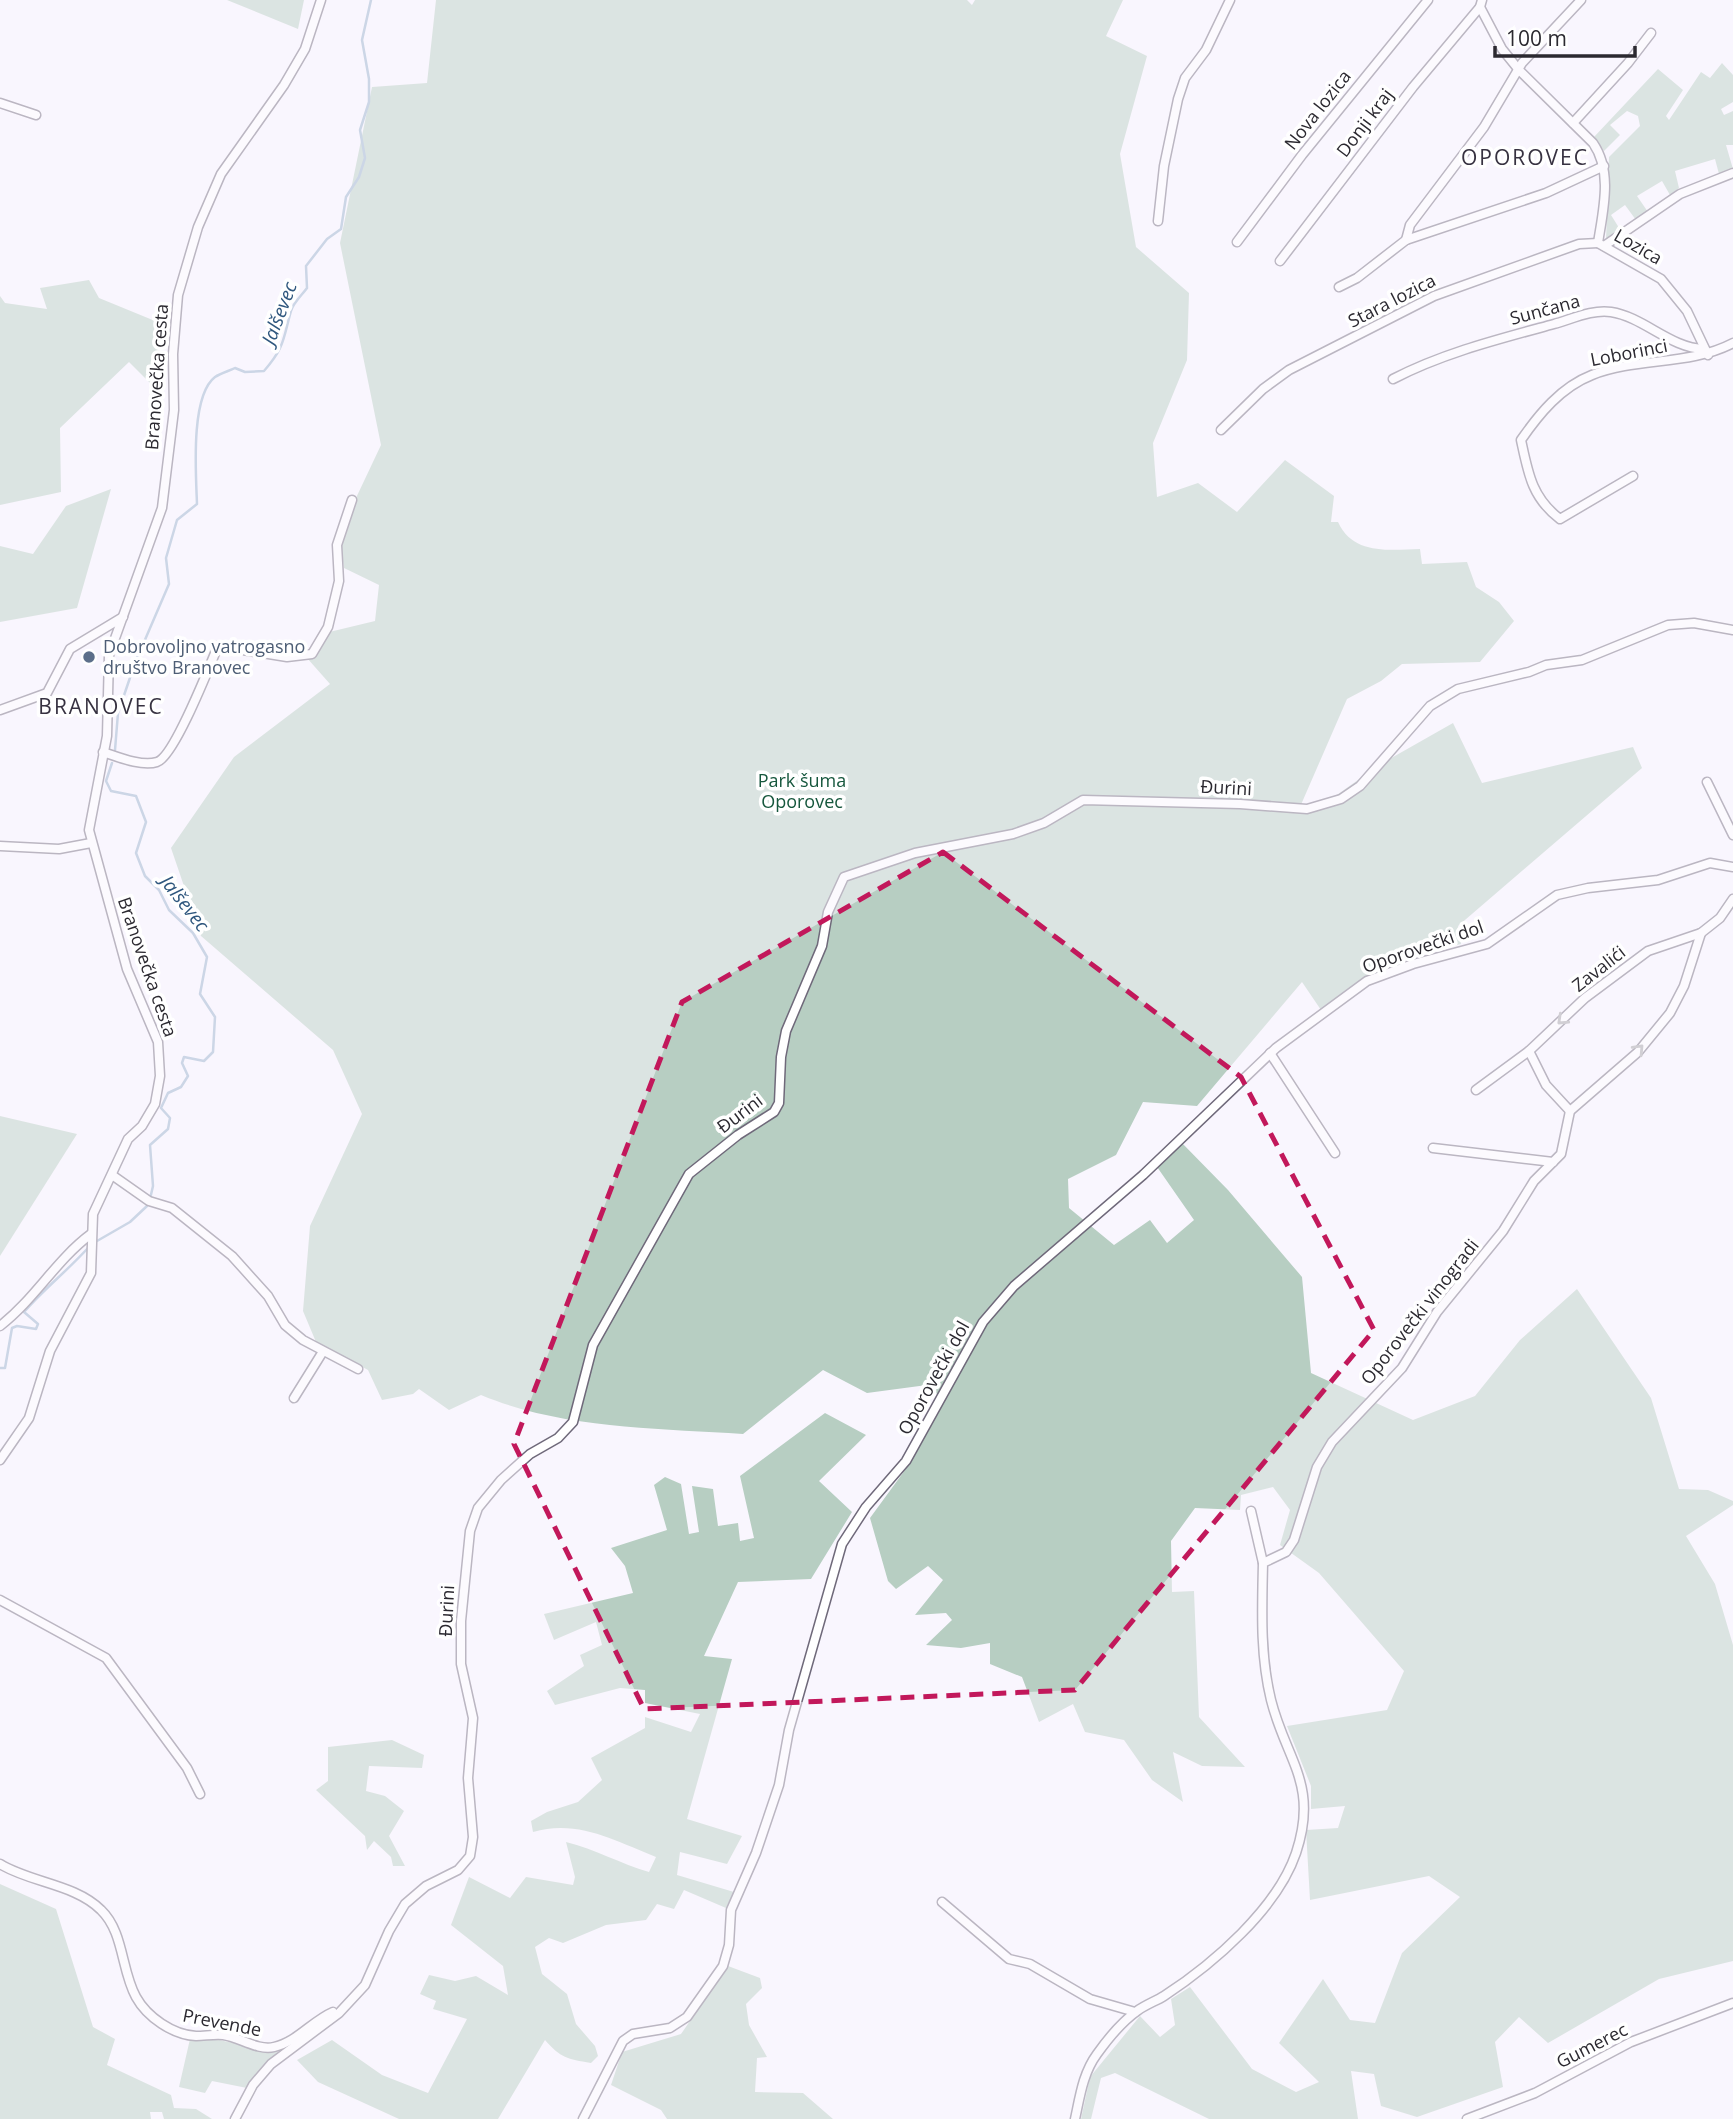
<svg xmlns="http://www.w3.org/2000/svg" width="1733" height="2119" viewBox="0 0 1733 2119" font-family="'Open Sans',sans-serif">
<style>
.green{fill:#b7cec2}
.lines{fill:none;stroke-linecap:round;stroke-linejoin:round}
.stream{stroke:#94afca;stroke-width:2.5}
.minor-casing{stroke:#6f697a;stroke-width:11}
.minor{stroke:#fff;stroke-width:8}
.oneway{stroke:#a09fa2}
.marked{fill:none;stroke:#c2185b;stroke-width:5;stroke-dasharray:14 9;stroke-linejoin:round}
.service-dot{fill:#5c6f8a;stroke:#fff;stroke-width:2.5}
.labels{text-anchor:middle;stroke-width:7;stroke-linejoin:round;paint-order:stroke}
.street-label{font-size:18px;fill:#2b2930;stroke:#fff}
.service-label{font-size:18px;fill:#4e5e75;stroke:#fff;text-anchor:start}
.park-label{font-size:18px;fill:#16573d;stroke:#fff}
.water-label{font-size:19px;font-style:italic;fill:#2f577e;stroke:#fff}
.quarter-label{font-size:21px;letter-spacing:2px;fill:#373241;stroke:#fff}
</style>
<rect width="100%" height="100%" fill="#f9f6fe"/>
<g class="green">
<polygon points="227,0 304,0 298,29"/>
<path d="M 436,0 L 967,0 L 972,5 L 975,0 L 1123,0 L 1106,36 L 1147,56 L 1120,154 L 1136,247 L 1189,293 L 1187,360 L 1153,443 L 1157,497 L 1198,483 L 1237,512 L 1285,460 L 1334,496 L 1331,522 L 1338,522 C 1353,555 1389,550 1420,549 L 1422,564 L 1467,562 L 1476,587 L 1499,602 L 1514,621 L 1480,662 L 1402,664 L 1381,681 L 1347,699 L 1300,807 L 1334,797 L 1379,765 L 1453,723 L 1482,783 L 1633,747 L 1642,768 L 1458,926 L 1461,944 L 1385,963 L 1321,1010 L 1302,982 L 1197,1106 L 1143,1102 L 1116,1155 L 1068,1179 L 1069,1208 L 1114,1245 L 1150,1220 L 1167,1243 L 1194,1220 L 1155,1164 L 1180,1141 L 1228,1190 L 1302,1277 L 1311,1373 L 1413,1420 L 1475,1396 L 1520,1340 L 1577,1289 L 1651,1398 L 1679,1489 L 1708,1490 L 1733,1501 L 1733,1505 L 1686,1536 L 1715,1584 L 1733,1645 L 1733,1961 L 1659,1979 L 1548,2043 L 1519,2017 L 1495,2042 L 1503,2087 L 1417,2117 L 1381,2106 L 1374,2074 L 1351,2071 L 1358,2119 L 1209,2119 L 1115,2073 L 1101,2078 L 1091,2119 L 1081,2119 L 1090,2077 L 1140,2016 L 1160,2037 L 1175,2025 L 1171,1999 L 1190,1987 L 1252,2069 L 1296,2092 L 1319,2082 L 1279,2043 L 1323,1979 L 1350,2020 L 1375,2023 L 1402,1953 L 1460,1897 L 1429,1876 L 1310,1900 L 1306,1830 L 1338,1828 L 1345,1806 L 1311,1809 L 1311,1786 L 1287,1726 L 1387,1710 L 1404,1671 L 1319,1573 L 1280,1545 L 1290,1510 L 1273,1487 L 1241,1495 L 1240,1510 L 1195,1508 L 1171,1541 L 1172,1592 L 1194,1591 L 1199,1717 L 1245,1767 L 1202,1766 L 1173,1752 L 1183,1802 L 1152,1780 L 1124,1740 L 1085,1732 L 1073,1704 L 1039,1722 L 1022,1677 L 990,1664 L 990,1643 L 961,1648 L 926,1645 L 952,1620 L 946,1613 L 915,1615 L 943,1580 L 928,1566 L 896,1589 L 888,1581 L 870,1518 L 908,1466 L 944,1400 L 927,1385 L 867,1393 L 823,1370 L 743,1434 C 657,1428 562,1429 481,1395 L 449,1410 L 419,1389 L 413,1394 L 382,1400 L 368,1370 L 316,1342 L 303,1311 L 310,1226 L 362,1114 L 333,1050 L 201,936 L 171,848 L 234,757 L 330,684 L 307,658 L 321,634 L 375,621 L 379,585 L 344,568 L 339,534 L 381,445 L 340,243 L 372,87 L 427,83 Z"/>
<polygon points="1722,63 1733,75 1733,102 1721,109 1724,115 1733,111 1733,145 1726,145 1733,169 1719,174 1715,159 1675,171 1679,188 1670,195 1662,181 1637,196 1648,212 1636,220 1625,205 1611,215 1621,231 1606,240 1609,157 1640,126 1638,116 1627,111 1610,125 1620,135 1604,151 1594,137 1658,69 1683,90 1666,116 1669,120 1701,72 1710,78"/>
<polygon points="89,280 99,298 160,323 159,368 153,386 129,362 60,428 61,492 0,505 0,296 5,303 47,309 40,288"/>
<polygon points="111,489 77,608 0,622 0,546 33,554 66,506"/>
<polygon points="0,1116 77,1134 0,1256"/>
<path d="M 825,1413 L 866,1435 L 819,1481 L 852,1512 L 811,1579 L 738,1582 L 704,1656 L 732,1659 L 687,1819 L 742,1836 L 727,1864 L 680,1852 L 677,1875 L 734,1892 L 726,1908 L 684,1890 L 674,1909 L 657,1904 L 646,1920 L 606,1925 L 563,1943 L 549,1938 L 535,1947 L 542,1974 L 567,1994 L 576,2024 L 595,2046 L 598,2056 L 591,2063 C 567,2059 561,2058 545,2040 L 498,2119 L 399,2119 L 318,2082 L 297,2060 L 332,2040 L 382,2075 L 428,2093 L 467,2019 L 433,2009 L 436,2001 L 420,1994 L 429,1975 L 455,1981 L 476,1976 L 508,1995 L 503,1966 L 451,1925 L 469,1877 L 510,1898 L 526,1877 L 573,1885 L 575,1877 L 566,1842 C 595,1849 621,1864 649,1872 L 656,1857 C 615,1841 578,1819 533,1832 L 531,1821 L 547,1812 L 578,1802 L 602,1780 L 591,1758 L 645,1728 L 645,1717 L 691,1732 L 700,1714 L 645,1703 L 645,1690 L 620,1688 L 555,1705 L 547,1691 L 584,1666 L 580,1655 L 602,1645 L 596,1622 L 554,1640 L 544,1614 L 633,1593 L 625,1566 L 611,1548 L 667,1530 L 654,1485 L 665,1477 L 681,1484 L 689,1534 L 699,1532 L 692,1486 L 713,1489 L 718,1526 L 738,1523 L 740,1541 L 754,1538 L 740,1476 Z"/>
<polygon points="392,1740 424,1755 422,1768 369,1766 366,1791 385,1796 404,1811 389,1836 405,1866 393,1866 391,1857 374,1841 367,1850 365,1836 316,1790 328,1781 328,1747"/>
<polygon points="0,1884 56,1909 93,2027 115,2039 107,2065 171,2095 174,2108 196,2109 212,2119 164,2119 162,2112 150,2112 151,2119 0,2119"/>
<polygon points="728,1966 760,1978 762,1988 746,2004 749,2025 767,2057 757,2058 755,2092 803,2093 833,2119 667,2119 661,2110 611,2085 622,2052 681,2034"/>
<polygon points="190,2039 214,2039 278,2052 247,2088 212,2081 205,2093 179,2087"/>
</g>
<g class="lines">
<g class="stream">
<path d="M 115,750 L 118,713 L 135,663 L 169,584 L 166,558 L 177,520 L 197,504 C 196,475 190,396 215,377 C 221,373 229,371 235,368 L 245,372 L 264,371 C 285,347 283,339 291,311 C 293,303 302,295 307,288 L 306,266 L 327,239 L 341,229 L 346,197 L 359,177 L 365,158 L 360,130 L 369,102 L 369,79 L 362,40 L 371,0"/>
<polyline points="112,763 106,781 111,791 136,796 146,822 136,853 145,876 159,890 169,910 193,933 207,957 200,994 215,1017 213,1052 204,1061 184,1057 182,1063 188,1076 181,1087 168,1093 161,1108 170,1118 168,1129 150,1145 153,1186 150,1199"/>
<polyline points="97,1241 130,1222 147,1206"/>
<path d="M 0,1368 L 5,1368 L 12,1328 L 17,1326 L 36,1329 L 38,1324 L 24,1312 C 44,1289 67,1271 88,1248"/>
</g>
<g class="minor-casing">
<g id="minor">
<path d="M 1482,0 L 1480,7 L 1502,49 L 1519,70 L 1593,143 C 1613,172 1603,210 1598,243 L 1661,279 L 1687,311 L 1708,355"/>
<polyline points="0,103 36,115"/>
<polyline points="1573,123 1628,63 1651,33"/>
<polyline points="1158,221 1164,166 1178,99 1185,78 1206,50 1230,0"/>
<polyline points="1406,240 1410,225 1484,127 1522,63 1581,0"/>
<polyline points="1237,242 1302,155 1428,0"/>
<polyline points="1604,246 1680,194 1733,173"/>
<polyline points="1280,261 1413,87 1480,7"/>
<polyline points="1339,287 1357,278 1406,240 1546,193 1604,166"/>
<path d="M 1393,379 C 1443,353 1499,339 1554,324 C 1572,319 1593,309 1611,312 C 1644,317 1670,348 1704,349"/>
<polyline points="1221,430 1263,389 1289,370 1434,296 1579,244 1598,243"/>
<path d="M 1633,476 L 1560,519 C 1532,498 1528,473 1521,440 C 1539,414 1561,387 1592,375 C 1638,357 1689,366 1733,343"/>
<polyline points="0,710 47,693 70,649 123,617"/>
<path d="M 103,752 C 118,757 142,767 157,762 C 174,757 210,665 218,646 L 287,657 L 312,654 L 328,627 L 339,581 L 337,545 L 352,500"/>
<polyline points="1707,782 1733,835"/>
<polyline points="0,846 59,849 91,843"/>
<polyline points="1270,1053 1335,1153"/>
<polyline points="1476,1090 1529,1051"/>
<polyline points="1570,1111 1546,1085 1529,1051 1585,998 1648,951 1701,933 1720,918 1733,899"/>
<polyline points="1433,1148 1553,1162"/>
<polyline points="112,1175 149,1201 172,1208 232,1256 268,1296 285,1325 303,1340 358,1369"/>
<path d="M 0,1326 C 35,1299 56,1260 91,1234"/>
<polyline points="294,1398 322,1353"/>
<polyline points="0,1460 29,1418 50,1351 91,1273 93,1214 128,1139 142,1126 155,1104 160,1076 158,1042 127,969 89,830 107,736 109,655 162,508 174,410 173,354 178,295 198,227 221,174 284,85 305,49 321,0"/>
<polyline points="1251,1511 1263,1563"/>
<polyline points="0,1600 106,1658 187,1768 200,1794"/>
<path d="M 0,1864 C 31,1883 75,1884 101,1910 C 124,1932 121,1970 136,1997 C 147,2017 173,2035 196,2036 C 205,2036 214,2034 223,2035 C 239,2037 258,2051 274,2047 C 297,2042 312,2021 333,2012"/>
<polyline points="942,1902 1009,1959 1030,1964 1090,1999 1135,2012"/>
<polyline points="235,2119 253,2085 271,2064 339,2013 365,1985 389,1931 405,1904 426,1886 458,1870 470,1856 473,1837 468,1778 473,1718 461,1664 461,1621 470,1531 478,1508 501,1480 530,1454 558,1438 573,1422 593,1345 689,1174 738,1135 774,1112 779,1103 781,1057 786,1031 822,946 828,912 844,877 915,853 1013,834 1044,823 1083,800 1240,804 1307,809 1341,799 1360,786 1430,706 1458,689 1529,672 1546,665 1582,660 1668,625 1694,623 1733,630"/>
<polyline points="583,2119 623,2041 633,2034 670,2028 687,2017 723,1966 729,1945 731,1910 756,1853 779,1785 789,1730 842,1544 866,1507 906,1461 983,1322 1014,1286 1143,1175 1276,1048 1367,981 1413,964 1487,944 1557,895 1588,888 1658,880 1710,863 1733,867"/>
<path d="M 1075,2119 C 1080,2096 1083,2073 1097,2054 C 1107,2040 1123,2021 1137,2011 C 1145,2005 1156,2001 1164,1996 C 1213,1964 1277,1909 1296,1853 C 1319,1784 1286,1760 1271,1700 C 1260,1655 1262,1610 1263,1563 L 1286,1552 L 1294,1540 L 1317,1467 L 1332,1442 L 1402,1368 L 1437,1312 L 1503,1231 L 1534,1181 L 1561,1154 L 1570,1111 L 1638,1052 L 1670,1013 L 1684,986 L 1701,933"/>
<polyline points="1467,2119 1535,2093 1631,2042 1733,2003"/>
</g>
</g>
<use href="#minor" class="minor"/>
</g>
<defs><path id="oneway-chevron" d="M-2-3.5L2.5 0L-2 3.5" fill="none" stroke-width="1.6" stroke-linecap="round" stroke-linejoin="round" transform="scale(1.75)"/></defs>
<g class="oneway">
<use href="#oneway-chevron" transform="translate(1562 1020) rotate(137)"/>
<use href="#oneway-chevron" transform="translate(1639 1049) rotate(-47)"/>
</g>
<path d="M0 0H1733V2119H0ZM 943,852 L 1241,1077 L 1374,1330 L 1075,1690 L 644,1709 L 514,1444 L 682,1002 Z" fill="#f9f6fe" fill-opacity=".55" fill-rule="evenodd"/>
<path class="marked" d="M 943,852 L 1241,1077 L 1374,1330 L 1075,1690 L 644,1709 L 514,1444 L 682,1002 Z"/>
<circle class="service-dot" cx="89" cy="657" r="7"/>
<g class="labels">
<g class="street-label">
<text transform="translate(1318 110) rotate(-52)" y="6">Nova lozica</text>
<text transform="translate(1365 123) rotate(-53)" y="6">Donji kraj</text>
<text transform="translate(1638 247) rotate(30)" y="6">Lozica</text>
<text transform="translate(1392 301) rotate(-27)" y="6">Stara lozica</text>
<text transform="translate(1545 310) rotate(-15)" y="6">Sunčana</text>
<text transform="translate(1629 353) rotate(-11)" y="6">Loborinci</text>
<text transform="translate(157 377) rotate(-86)" y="6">Branovečka cesta</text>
<text transform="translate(1226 788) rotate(3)" y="6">Đurini</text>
<text transform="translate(1423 947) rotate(-19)" y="6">Oporovečki dol</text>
<text transform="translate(147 967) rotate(71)" y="6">Branovečka cesta</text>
<text transform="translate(1599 969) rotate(-38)" y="6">Zavalići</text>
<text transform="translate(740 1114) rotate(-37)" y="6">Đurini</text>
<text transform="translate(1420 1312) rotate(-52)" y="6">Oporovečki vinogradi</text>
<text transform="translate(934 1378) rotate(-61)" y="6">Oporovečki dol</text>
<text transform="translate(447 1611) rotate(-87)" y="6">Đurini</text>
<text transform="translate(222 2023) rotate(11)" y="6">Prevende</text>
<text transform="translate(1592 2046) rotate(-27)" y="6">Gumerec</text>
</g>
<g class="service-label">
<text x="103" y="653">Dobrovoljno vatrogasno<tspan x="103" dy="21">društvo Branovec</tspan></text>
</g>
<g class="park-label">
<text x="802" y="787">Park šuma<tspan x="802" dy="21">Oporovec</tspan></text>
</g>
<g class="water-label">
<text transform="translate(279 313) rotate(-69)" y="7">Jalševec</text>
<text transform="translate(185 903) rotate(52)" y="7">Jalševec</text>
</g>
<g class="quarter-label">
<text x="1525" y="165">OPOROVEC</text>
<text x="101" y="714">BRANOVEC</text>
</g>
</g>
<path d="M1495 46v10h140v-10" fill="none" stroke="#2b2930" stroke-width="3.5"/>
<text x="1506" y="46" font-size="21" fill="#2b2930" stroke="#ffffff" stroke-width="5" paint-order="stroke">100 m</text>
</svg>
